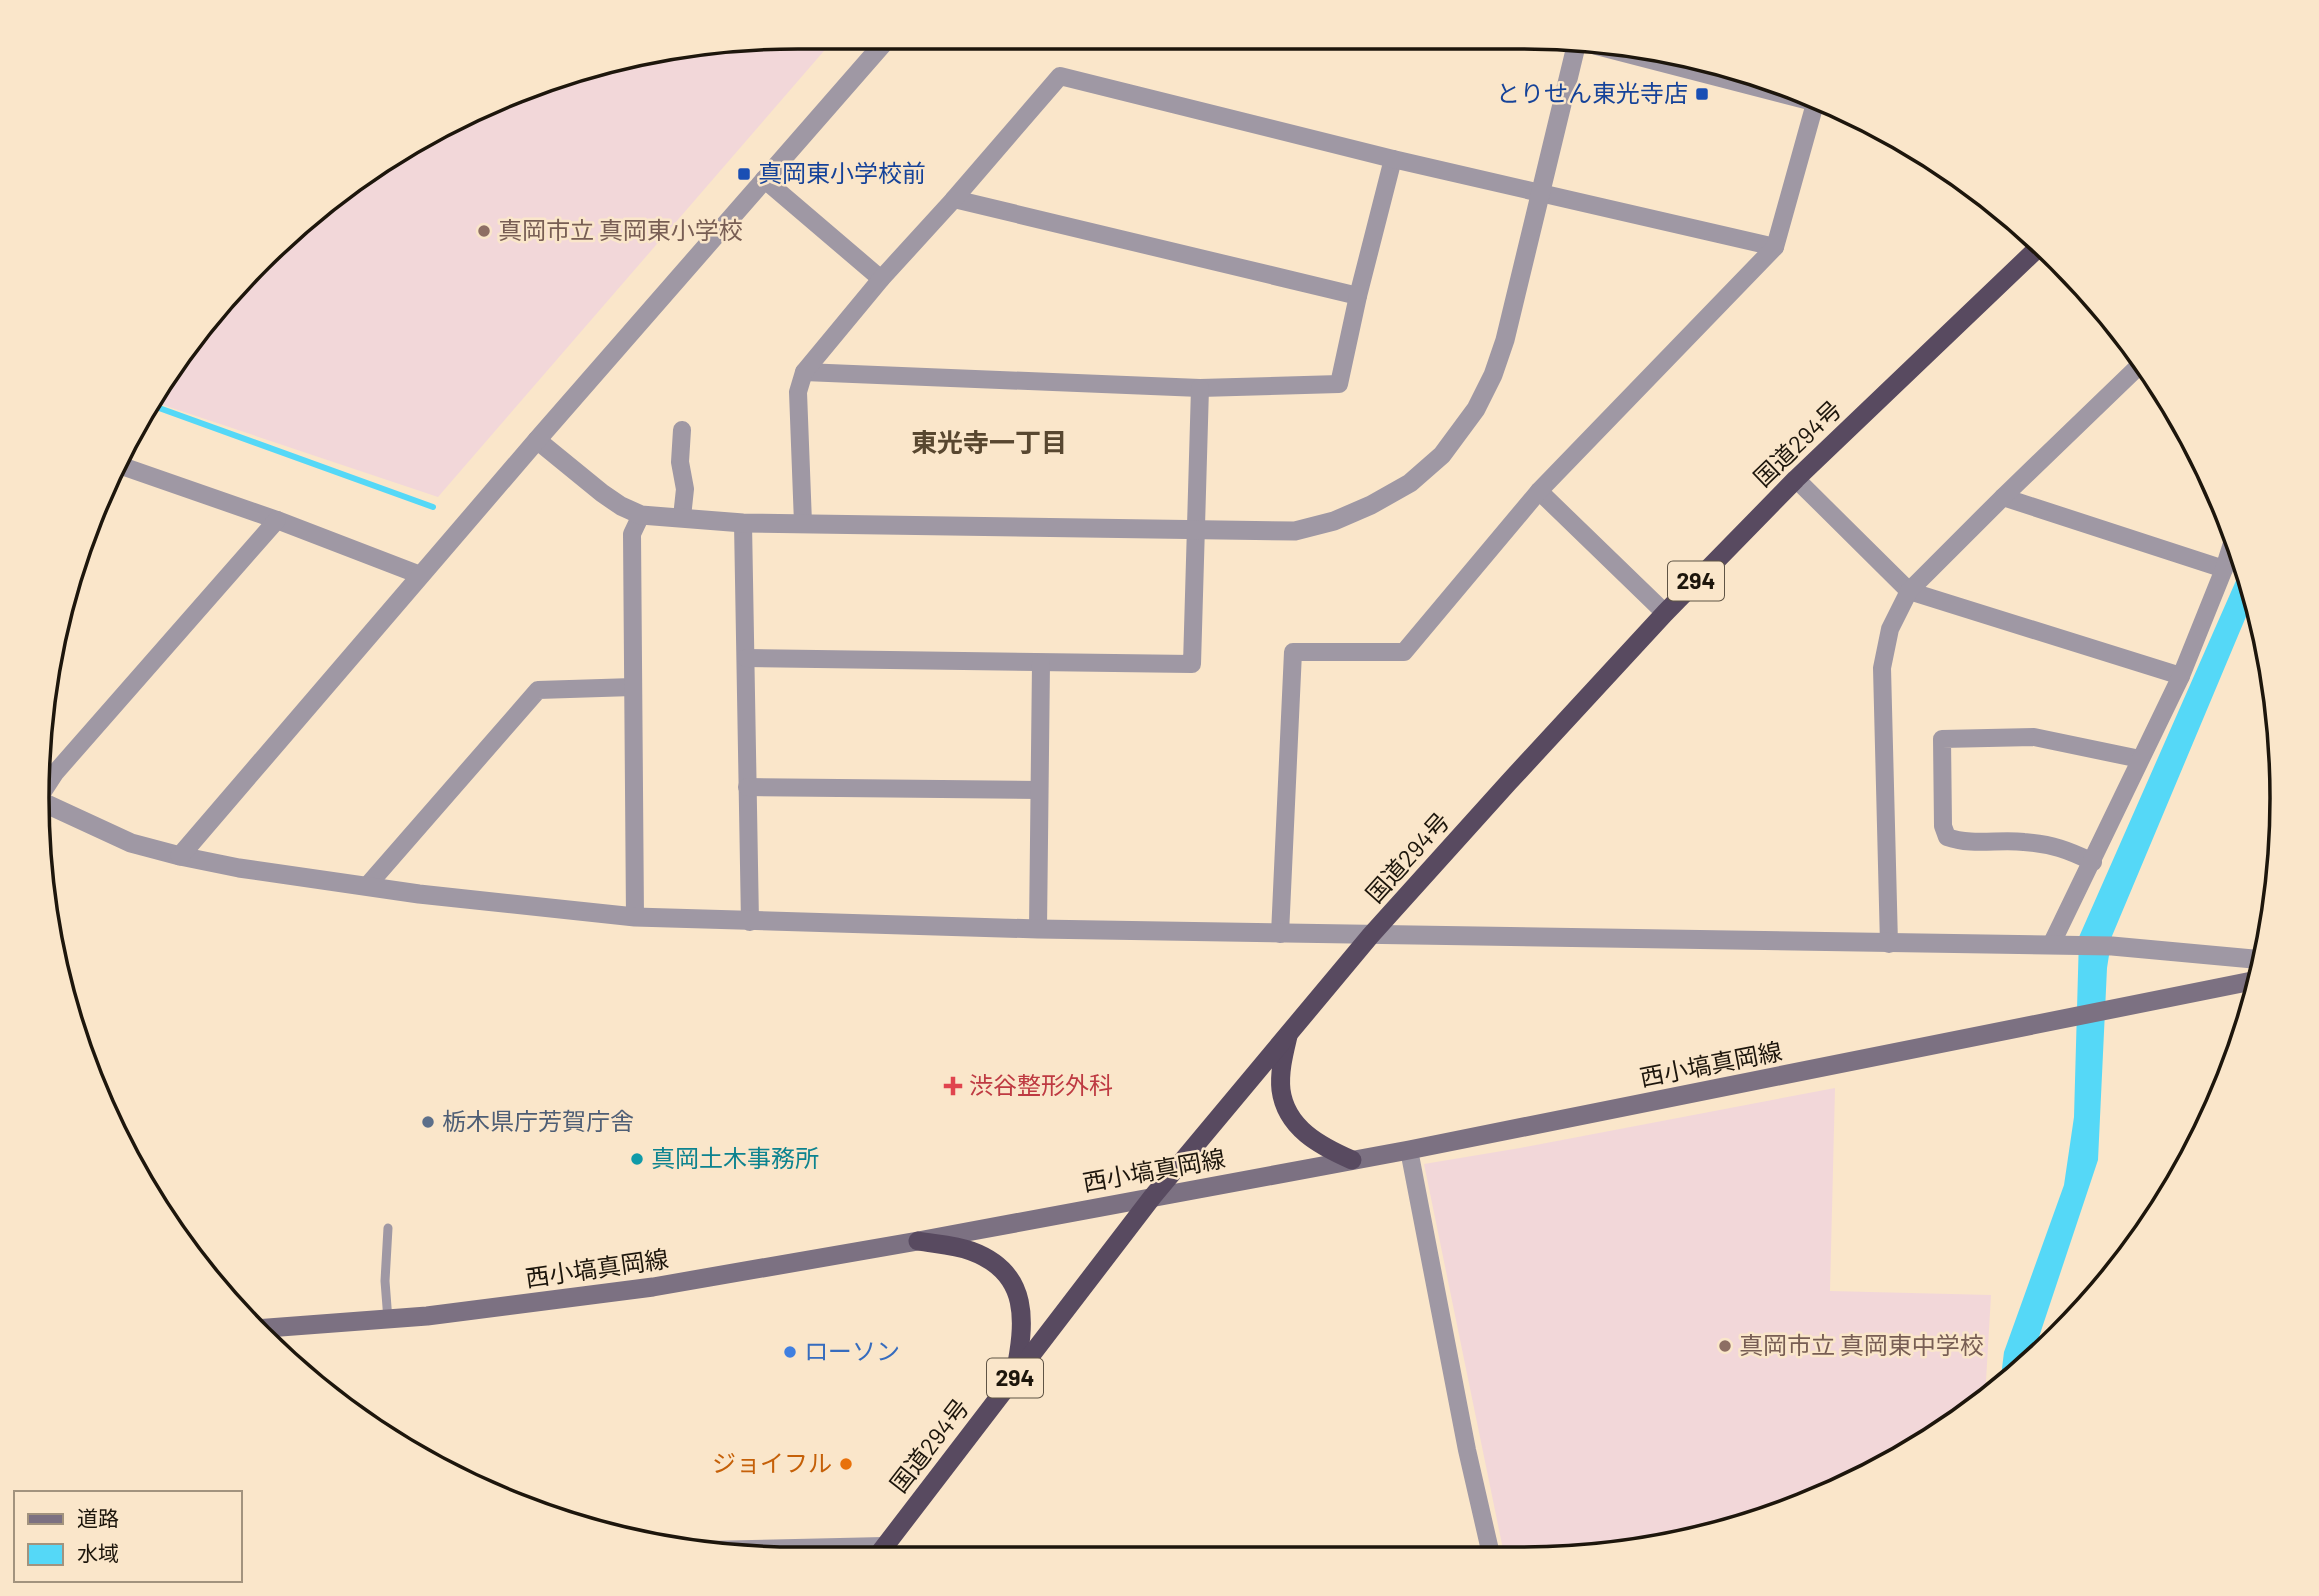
<svg xmlns="http://www.w3.org/2000/svg" width="2319" height="1596" viewBox="0 0 2319 1596" font-family="Barlow,'Noto Sans JP',sans-serif">
<style>
.education{fill:#f2d7d9}
.water{fill:#55d8f7}
.lines{fill:none;stroke-linecap:round;stroke-linejoin:round}
.stream{stroke:#55d8f7;stroke-width:6}
.service{stroke:#9f98a4;stroke-width:9}
.minor{stroke:#9f98a4;stroke-width:18}
.tertiary{stroke:#9f98a4;stroke-width:19}
.secondary{stroke:#7c7182;stroke-width:19}
.trunk{stroke:#584a60;stroke-width:19}
.transit-dot{fill:#1a4fb4;stroke:#fae6ca;stroke-width:2.5}
.education-dot{fill:#8d6e63;stroke:#fae6ca;stroke-width:2.5}
.health-dot{fill:#e0444e;stroke:#fae6ca;stroke-width:2.5}
.service-dot{fill:#5c6f8a;stroke:#fae6ca;stroke-width:2.5}
.culture-dot{fill:#0f9aa8;stroke:#fae6ca;stroke-width:2.5}
.shop-dot{fill:#3f7fe0;stroke:#fae6ca;stroke-width:2.5}
.food-dot{fill:#e8710a;stroke:#fae6ca;stroke-width:2.5}
.labels{text-anchor:middle;stroke-width:5;stroke-linejoin:round;paint-order:stroke}
.shield{fill:#fae6ca;stroke:#5f5445;stroke-width:2}
.shield-label{font-size:23px;font-weight:bold;fill:#1d160c}
.transit-label{font-size:24px;fill:#164399;stroke:#fae6ca;text-anchor:end}
.education-label{font-size:24px;fill:#785e54;stroke:#fae6ca;text-anchor:start}
.street-label{font-size:24px;fill:#1d160c;stroke:#fae6ca}
.health-label{font-size:24px;fill:#be3a42;stroke:#fae6ca;text-anchor:start}
.service-label{font-size:24px;fill:#4e5e75;stroke:#fae6ca;text-anchor:start}
.culture-label{font-size:24px;fill:#0d838f;stroke:#fae6ca;text-anchor:start}
.shop-label{font-size:24px;fill:#366cbe;stroke:#fae6ca;text-anchor:start}
.food-label{font-size:24px;fill:#c56008;stroke:#fae6ca;text-anchor:end}
.neighbourhood-label{font-size:26px;font-weight:bold;fill:#584730;stroke:#fae6ca}
.rim{fill:none;stroke:#1d160c;stroke-width:3.5}
</style>
<rect width="100%" height="100%" fill="#fae6ca"/>
<g class="education">
<polygon points="798,37 836,37 438,497 151,401 225,296 375,165 462,115 601,63"/>
<polygon points="1835,1088 1830,1291 1991,1295 1985,1398 1944,1431 1858,1481 1669,1545 1505,1559 1424,1164 1520,1148"/>
</g>
<polygon class="water" points="2242,567 2253,600 2112,936 2107,968 2098,1160 2032,1358 2000,1385 2004,1352 2064,1185 2074,1117 2079,937"/>
<g class="lines">
<polyline class="stream" points="148,404 433,507"/>
<polyline class="service" points="388,1228 385,1281 388,1320"/>
<g class="minor">
<polyline points="764,179 881,279"/>
<polyline points="954,199 1358,296"/>
<polyline points="804,372 1200,388 1339,384 1358,296 1393,159"/>
<polyline points="682,430 680,462 685,489 682,517"/>
<polyline points="116,464 277,520 420,575"/>
<polyline points="1796,479 1909,591 2181,676"/>
<polyline points="1539,491 1665,613"/>
<polyline points="2003,497 2224,569"/>
<polyline points="743,523 750,922"/>
<polyline points="803,523 798,392 804,372 881,279 954,199 1060,76 1393,159 1775,247"/>
<polyline points="746,658 1192,664 1200,388"/>
<polyline points="747,787 1039,790"/>
<polyline points="40,796 55,773 277,520"/>
<path d="M 2093,862 C 2068,850 2052,844 2024,842 C 1999,839 1972,846 1947,837 L 1943,826 L 1942,739 L 2034,737 L 2140,759"/>
<polyline points="367,886 538,690 633,687"/>
<polyline points="635,917 632,534 641,515"/>
<polyline points="1038,929 1041,663"/>
<polyline points="1280,934 1293,652 1404,652 1539,491 1775,247 1816,100"/>
<polyline points="1889,944 1882,668 1890,629 1909,591 2003,497 2143,362"/>
<polyline points="2051,945 2181,676 2224,569 2234,537"/>
<polyline points="1409,1150 1467,1450 1492,1559"/>
<polyline points="704,1550 884,1546"/>
</g>
<g class="tertiary">
<polyline points="1591,44 1827,105"/>
<polyline points="537,440 602,493 621,506 641,515 743,523 1295,531 1334,521 1371,505 1410,483 1442,455 1476,409 1493,375 1505,340 1577,42"/>
<polyline points="40,801 131,843 180,856 239,868 419,894 635,917 1038,929 2112,946 2264,960"/>
<polyline points="180,856 537,440 889,37"/>
</g>
<polyline class="secondary" points="254,1329 427,1316 653,1287 918,1241 1409,1150 2257,980"/>
<g class="trunk">
<path d="M 1288,1036 C 1284,1053 1279,1072 1281,1090 C 1286,1128 1320,1146 1352,1160"/>
<path d="M 918,1241 C 935,1244 955,1245 971,1251 C 1031,1273 1025,1323 1015,1374"/>
<polyline points="875,1559 1153,1196 1371,935 1508,783 1665,613 1796,479 2041,245"/>
</g>
</g>
<g class="transit-dot">
<rect x="1695" y="87" width="14" height="14" rx="3.5"/>
<rect x="737" y="167" width="14" height="14" rx="3.5"/>
</g>
<g class="education-dot">
<circle cx="484" cy="231" r="7"/>
<circle cx="1725" cy="1346" r="7"/>
</g>
<path class="health-dot" d="M949.5 1075.5h7v7h7v7h-7v7h-7v-7h-7v-7h7z"/>
<circle class="service-dot" cx="428" cy="1122" r="7"/>
<circle class="culture-dot" cx="637" cy="1159" r="7"/>
<circle class="shop-dot" cx="790" cy="1352" r="7"/>
<circle class="food-dot" cx="846" cy="1464" r="7"/>
<g class="labels">
<g class="shield">
<rect x="1668" y="561.5" width="56" height="39" rx="5"/>
<rect x="987" y="1358.5" width="56" height="39" rx="5"/>
</g>
<g class="shield-label">
<text x="1696" y="589">294</text>
<text x="1015" y="1386">294</text>
</g>
<g class="transit-label">
<text x="1688" y="102">とりせん東光寺店</text>
<text x="758" y="182" text-anchor="start">真岡東小学校前</text>
</g>
<g class="education-label">
<text x="498" y="239">真岡市立 真岡東小学校</text>
<text x="1739" y="1354">真岡市立 真岡東中学校</text>
</g>
<g class="street-label">
<text transform="translate(1798 444) rotate(-44)" y="8">国道294号</text>
<text transform="translate(1408 858) rotate(-48)" y="8">国道294号</text>
<text transform="translate(1711 1065) rotate(-11)" y="8">西小塙真岡線</text>
<text transform="translate(1154 1171) rotate(-10)" y="8">西小塙真岡線</text>
<text transform="translate(597 1269) rotate(-8)" y="8">西小塙真岡線</text>
<text transform="translate(930 1446) rotate(-52)" y="8">国道294号</text>
</g>
<g class="health-label">
<text x="969" y="1094">渋谷整形外科</text>
</g>
<g class="service-label">
<text x="442" y="1130">栃木県庁芳賀庁舎</text>
</g>
<g class="culture-label">
<text x="651" y="1167">真岡土木事務所</text>
</g>
<g class="shop-label">
<text x="804" y="1360">ローソン</text>
</g>
<g class="food-label">
<text x="832" y="1472">ジョイフル</text>
</g>
<g class="neighbourhood-label">
<text x="989" y="452">東光寺一丁目</text>
</g>
</g>
<path d="M0 0H2319V1596H0ZM798 49H1521A749 749 0 0 1 2270 798V798A749 749 0 0 1 1521 1547H798A749 749 0 0 1 49 798V798A749 749 0 0 1 798 49Z" fill="#fae6ca" fill-rule="evenodd"/>
<path class="rim" d="M798 49H1521A749 749 0 0 1 2270 798V798A749 749 0 0 1 1521 1547H798A749 749 0 0 1 49 798V798A749 749 0 0 1 798 49Z"/>
<rect x="14" y="1491" width="228" height="91" fill="#fae6ca" stroke="#a2937e" stroke-width="2"/>
<rect x="28" y="1514" width="35" height="10" fill="#7c7182" stroke="#a2937e" stroke-width="2"/>
<text x="77" y="1526" font-size="21" fill="#1d160c">道路</text>
<rect x="28" y="1544" width="35" height="21" fill="#55d8f7" stroke="#a2937e" stroke-width="2"/>
<text x="77" y="1561" font-size="21" fill="#1d160c">水域</text>
</svg>
